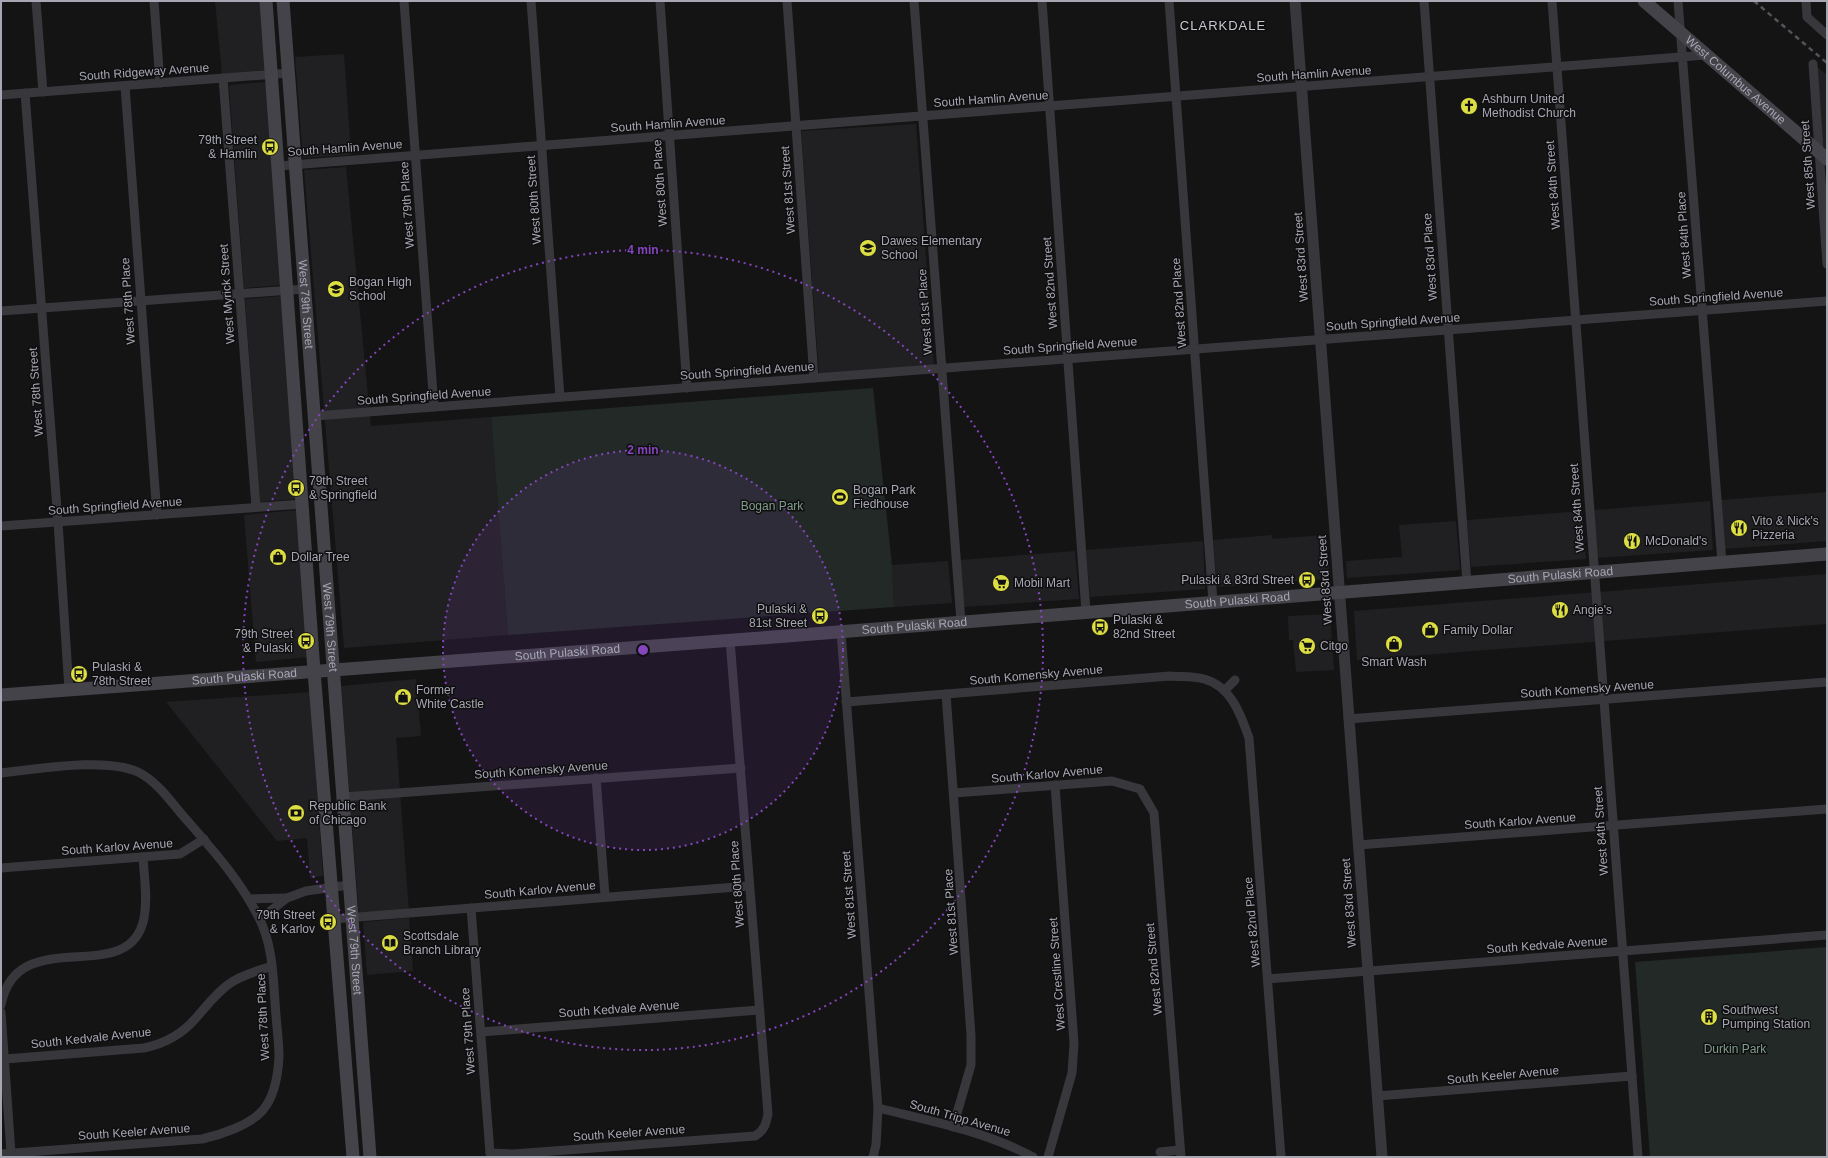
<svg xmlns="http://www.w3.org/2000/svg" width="1828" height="1158" viewBox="0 0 1828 1158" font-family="Helvetica,sans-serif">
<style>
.built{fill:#202022}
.green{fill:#222926}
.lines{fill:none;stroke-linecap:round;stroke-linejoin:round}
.minor{stroke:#38373c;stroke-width:9}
.tertiary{stroke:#38373c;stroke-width:11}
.secondary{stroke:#444349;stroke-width:13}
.rail{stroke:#525258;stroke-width:2.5;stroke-dasharray:5 4;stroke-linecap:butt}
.ring{fill:none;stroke:#8445bd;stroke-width:2;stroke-dasharray:2 4}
.labels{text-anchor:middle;stroke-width:3;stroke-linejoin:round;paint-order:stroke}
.street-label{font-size:12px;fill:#a7a7b4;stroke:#0f0f10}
.poi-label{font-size:12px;fill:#a7a7b4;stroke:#0f0f10;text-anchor:start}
.park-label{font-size:12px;fill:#809d8c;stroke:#0f0f10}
.neighbourhood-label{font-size:13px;letter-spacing:1px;fill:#c8c7d0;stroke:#0f0f10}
.centre{fill:#8445bd;stroke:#0f0f10;stroke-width:2}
.ring-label{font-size:12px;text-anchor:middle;font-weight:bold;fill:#8445bd;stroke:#0f0f10;stroke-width:3;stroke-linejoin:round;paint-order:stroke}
</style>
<rect width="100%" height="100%" fill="#141415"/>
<g class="built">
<polygon points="215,1 261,1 266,70 222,74"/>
<polygon points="344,54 351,155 303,158 295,57"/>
<polygon points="1817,67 1827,75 1827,150 1822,146"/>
<polygon points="266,82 281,285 244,288 229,85"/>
<polygon points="916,124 934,365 819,374 801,131"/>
<polygon points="346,167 371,426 491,417 508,635 344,648 304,170"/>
<polygon points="282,296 297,499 260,502 245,299"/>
<polygon points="1827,492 1827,541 1724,549 1721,500"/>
<polygon points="1710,501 1713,550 1597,558 1594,510"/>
<polygon points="298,510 309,657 256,662 244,515"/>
<polygon points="1582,511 1586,559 1471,567 1467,520"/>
<polygon points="1456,521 1460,570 1347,578 1346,561 1402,557 1399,525"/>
<polygon points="1272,535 1272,539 1326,535 1330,579 1217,587 1213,540"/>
<polygon points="1203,541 1205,589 1090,597 1086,550"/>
<polygon points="1075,551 1079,599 963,607 960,560"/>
<polygon points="948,561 952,603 894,607 892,565"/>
<polygon points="1827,574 1827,624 1357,660 1354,611"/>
<polygon points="1330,614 1334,670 1296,672 1293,640 1289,640 1288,616"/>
<polygon points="416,679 421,736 396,738 409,911 359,915 341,686"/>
<polygon points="310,692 323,876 310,878 307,838 277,841 166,702"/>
<polygon points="409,918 413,971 367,975 363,922"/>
</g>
<g class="green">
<polygon points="873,388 892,565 894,607 508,635 491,417"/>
<polygon points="1827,947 1827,1157 1650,1157 1635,962"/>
</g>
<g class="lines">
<g class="minor">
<polyline points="36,1 43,92"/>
<polyline points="154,1 160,83"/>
<polyline points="404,1 434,407"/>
<polyline points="531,1 560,397"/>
<polyline points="660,1 687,388"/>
<polyline points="787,1 814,378"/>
<polyline points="914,1 961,622"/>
<polyline points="1042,1 1086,612"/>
<polyline points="1169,1 1213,602"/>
<polyline points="1424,1 1467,583"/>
<polyline points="1552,1 1638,1157"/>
<polyline points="1678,1 1722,563"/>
<polyline points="1806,1 1807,17 1827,35"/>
<polyline points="1813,64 1827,264"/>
<polyline points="223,78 256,507"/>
<polyline points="125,86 157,515"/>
<polyline points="25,93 58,522 69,690"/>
<polyline points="1,95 289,73"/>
<polyline points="278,166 1706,55"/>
<polyline points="1,311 305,289"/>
<polyline points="315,416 1827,301"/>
<polyline points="1,526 303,504"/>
<polyline points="841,632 878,1108 876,1145 873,1157"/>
<polyline points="1225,690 1235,680"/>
<polyline points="946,694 971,1035 971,1065 953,1127"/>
<path d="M 846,702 L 1170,676 C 1181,677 1194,676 1204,679 C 1231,686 1241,715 1249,738 L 1281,1157"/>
<polyline points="1348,719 1827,682"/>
<path d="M 1,773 C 39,769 105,757 138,772 C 158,782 171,802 185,818 C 212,849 241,881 259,918 C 274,947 273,982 276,1015 C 277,1029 279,1043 279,1057 C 278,1075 274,1098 262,1111 C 250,1125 220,1135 202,1139 L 1,1154"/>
<polyline points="596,778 605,896"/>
<polyline points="1140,789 1154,813 1181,1157"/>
<polyline points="954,793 1112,781 1140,789"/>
<polyline points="343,797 741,768"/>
<polyline points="1358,845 1827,809"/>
<polyline points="1,868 180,854 204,839"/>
<polyline points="249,899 287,898"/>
<polyline points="471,908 490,1153"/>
<polyline points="260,919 287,898 306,891 349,885"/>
<polyline points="333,919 749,886"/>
<polyline points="1268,979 1827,935"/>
<path d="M 1,1005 C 17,920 130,991 144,918 C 148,898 144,877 143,857"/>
<polyline points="1,1012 11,1153"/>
<polyline points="481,1032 759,1010"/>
<path d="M 5,1059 L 144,1048 C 163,1044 182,1034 195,1019 C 206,1007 215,994 229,984 C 241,975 258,971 272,966"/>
<polyline points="1377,1096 1632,1076"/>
<path d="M 878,1108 C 930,1121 985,1131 1033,1157"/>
<polyline points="1160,1152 1180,1150"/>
<path d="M 490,1153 L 513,1154 L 755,1136 C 764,1131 766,1124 768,1114 L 730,640"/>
<polyline points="1048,1157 1072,1073 1074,1043 1055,785"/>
</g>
<polyline class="tertiary" points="1295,1 1382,1157"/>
<g class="secondary">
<polyline points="266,1 314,671 353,1157"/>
<path id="s1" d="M 283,1 L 370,1157"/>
<path id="s2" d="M 1644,1 L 1827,159"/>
<path id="s3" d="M 1,695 L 787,636 L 1827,554"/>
</g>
<polyline class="rail" points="1754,1 1827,63"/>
</g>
<circle cx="643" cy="650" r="200" fill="#8445bd" fill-opacity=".12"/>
<g class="ring">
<circle cx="643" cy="650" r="200"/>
<circle cx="643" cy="650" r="400"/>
</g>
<defs>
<g id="church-disc" transform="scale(0.9)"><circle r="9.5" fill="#dcde43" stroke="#0f0f10"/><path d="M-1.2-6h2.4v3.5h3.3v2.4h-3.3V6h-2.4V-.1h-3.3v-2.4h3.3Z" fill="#111"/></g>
<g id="bus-disc" transform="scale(0.9)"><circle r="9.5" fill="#dcde43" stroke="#0f0f10"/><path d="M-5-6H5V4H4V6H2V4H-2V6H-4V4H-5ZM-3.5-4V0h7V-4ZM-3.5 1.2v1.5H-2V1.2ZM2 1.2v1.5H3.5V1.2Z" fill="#111"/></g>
<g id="school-disc" transform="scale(0.9)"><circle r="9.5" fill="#dcde43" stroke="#0f0f10"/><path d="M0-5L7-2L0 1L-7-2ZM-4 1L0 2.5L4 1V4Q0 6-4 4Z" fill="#111"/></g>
<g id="stadium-disc" transform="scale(0.9)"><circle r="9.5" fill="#dcde43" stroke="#0f0f10"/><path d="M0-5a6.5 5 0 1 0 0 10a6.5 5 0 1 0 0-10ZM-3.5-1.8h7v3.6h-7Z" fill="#111"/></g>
<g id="restaurant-disc" transform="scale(0.9)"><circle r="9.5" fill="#dcde43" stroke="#0f0f10"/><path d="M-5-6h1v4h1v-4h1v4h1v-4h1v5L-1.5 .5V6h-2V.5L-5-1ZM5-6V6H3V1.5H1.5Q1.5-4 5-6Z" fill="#111"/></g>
<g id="shop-disc" transform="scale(0.9)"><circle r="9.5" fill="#dcde43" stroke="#0f0f10"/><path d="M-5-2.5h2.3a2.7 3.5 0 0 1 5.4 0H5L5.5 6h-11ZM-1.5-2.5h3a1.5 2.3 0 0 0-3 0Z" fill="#111"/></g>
<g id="supermarket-disc" transform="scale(0.9)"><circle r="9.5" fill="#dcde43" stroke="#0f0f10"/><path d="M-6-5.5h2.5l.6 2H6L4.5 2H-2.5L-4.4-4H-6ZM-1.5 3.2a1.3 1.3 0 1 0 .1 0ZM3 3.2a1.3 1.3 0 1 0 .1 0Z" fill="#111"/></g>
<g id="bank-disc" transform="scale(0.9)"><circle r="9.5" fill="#dcde43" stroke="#0f0f10"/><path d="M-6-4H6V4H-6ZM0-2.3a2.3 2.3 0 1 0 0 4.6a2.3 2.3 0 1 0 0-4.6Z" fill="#111"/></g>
<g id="library-disc" transform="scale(0.9)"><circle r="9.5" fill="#dcde43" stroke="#0f0f10"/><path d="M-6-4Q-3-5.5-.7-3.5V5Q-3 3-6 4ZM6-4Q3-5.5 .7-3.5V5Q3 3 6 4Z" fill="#111"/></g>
<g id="building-disc" transform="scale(0.9)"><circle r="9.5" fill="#dcde43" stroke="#0f0f10"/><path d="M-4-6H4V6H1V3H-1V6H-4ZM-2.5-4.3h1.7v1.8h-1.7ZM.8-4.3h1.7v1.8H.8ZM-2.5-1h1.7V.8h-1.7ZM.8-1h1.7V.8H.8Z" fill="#111"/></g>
</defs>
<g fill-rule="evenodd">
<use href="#church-disc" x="1469" y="106"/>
<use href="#bus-disc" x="270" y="147"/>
<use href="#school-disc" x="868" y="248"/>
<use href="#school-disc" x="336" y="289"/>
<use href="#bus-disc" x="296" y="488"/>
<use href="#stadium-disc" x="840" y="497"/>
<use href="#restaurant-disc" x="1739" y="528"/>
<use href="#restaurant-disc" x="1632" y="541"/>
<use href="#shop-disc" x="278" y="557"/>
<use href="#bus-disc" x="1307" y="580"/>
<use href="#supermarket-disc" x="1001" y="583"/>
<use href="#restaurant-disc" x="1560" y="610"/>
<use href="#bus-disc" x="820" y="616"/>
<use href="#bus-disc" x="1100" y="627"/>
<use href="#shop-disc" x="1430" y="630"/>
<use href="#bus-disc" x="306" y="641"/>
<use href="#shop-disc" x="1394" y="644"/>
<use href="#supermarket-disc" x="1307" y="646"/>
<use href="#bus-disc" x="79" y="674"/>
<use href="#shop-disc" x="403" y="697"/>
<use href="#bank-disc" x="296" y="813"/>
<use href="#bus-disc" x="328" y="922"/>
<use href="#library-disc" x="390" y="943"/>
<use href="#building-disc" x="1709" y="1017"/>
</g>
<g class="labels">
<g class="street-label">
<text transform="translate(144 72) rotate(-4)" y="4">South Ridgeway Avenue</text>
<text transform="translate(1314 74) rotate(-4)" y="4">South Hamlin Avenue</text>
<text dy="4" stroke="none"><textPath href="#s2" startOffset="121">West Columbus Avenue</textPath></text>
<text transform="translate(991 99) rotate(-4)" y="4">South Hamlin Avenue</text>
<text transform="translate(668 124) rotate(-4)" y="4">South Hamlin Avenue</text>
<text transform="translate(345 148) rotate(-4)" y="4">South Hamlin Avenue</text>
<text transform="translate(1808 165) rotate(-94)" y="4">West 85th Street</text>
<text transform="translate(660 183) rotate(-94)" y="4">West 80th Place</text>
<text transform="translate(1553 185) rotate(-94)" y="4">West 84th Street</text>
<text transform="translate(788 190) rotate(-94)" y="4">West 81st Street</text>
<text transform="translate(534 200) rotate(-94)" y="4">West 80th Street</text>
<text transform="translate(407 205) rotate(-94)" y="4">West 79th Place</text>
<text transform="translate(1684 235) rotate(-94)" y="4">West 84th Place</text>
<text transform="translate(1301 257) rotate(-94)" y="4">West 83rd Street</text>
<text transform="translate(1430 257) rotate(-94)" y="4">West 83rd Place</text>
<text transform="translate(1050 283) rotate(-94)" y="4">West 82nd Street</text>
<text transform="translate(227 294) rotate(-94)" y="4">West Myrick Street</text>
<text transform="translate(1716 297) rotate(-4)" y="4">South Springfield Avenue</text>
<text transform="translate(128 301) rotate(-94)" y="4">West 78th Place</text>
<text transform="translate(1179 303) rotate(-94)" y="4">West 82nd Place</text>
<text dy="4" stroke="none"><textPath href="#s1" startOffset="304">West 79th Street</textPath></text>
<text transform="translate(925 312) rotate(-94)" y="4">West 81st Place</text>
<text transform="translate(1393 322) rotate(-4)" y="4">South Springfield Avenue</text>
<text transform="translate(1070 346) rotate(-4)" y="4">South Springfield Avenue</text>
<text transform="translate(747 371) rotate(-4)" y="4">South Springfield Avenue</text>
<text transform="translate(36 392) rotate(-94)" y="4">West 78th Street</text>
<text transform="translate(424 396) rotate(-4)" y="4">South Springfield Avenue</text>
<text transform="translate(115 506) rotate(-4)" y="4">South Springfield Avenue</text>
<text transform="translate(1577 508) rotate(-94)" y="4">West 84th Street</text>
<text dy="4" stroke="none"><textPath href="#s3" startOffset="1564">South Pulaski Road</textPath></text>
<text transform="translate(1325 580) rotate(-94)" y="4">West 83rd Street</text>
<text dy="4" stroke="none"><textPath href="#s3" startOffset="1240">South Pulaski Road</textPath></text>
<text dy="4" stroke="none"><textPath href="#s3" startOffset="916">South Pulaski Road</textPath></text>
<text dy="4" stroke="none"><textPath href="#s1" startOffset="628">West 79th Street</textPath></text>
<text dy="4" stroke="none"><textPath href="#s3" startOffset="568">South Pulaski Road</textPath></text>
<text transform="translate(1036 675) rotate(-5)" y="4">South Komensky Avenue</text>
<text dy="4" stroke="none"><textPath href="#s3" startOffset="244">South Pulaski Road</textPath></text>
<text transform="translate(1587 689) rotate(-4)" y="4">South Komensky Avenue</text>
<text transform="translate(541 770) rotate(-4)" y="4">South Komensky Avenue</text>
<text transform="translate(1047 774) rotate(-5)" y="4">South Karlov Avenue</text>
<text transform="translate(1520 821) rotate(-4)" y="4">South Karlov Avenue</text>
<text transform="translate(1601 831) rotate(-94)" y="4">West 84th Street</text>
<text transform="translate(117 847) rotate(-4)" y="4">South Karlov Avenue</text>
<text transform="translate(737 884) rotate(-94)" y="4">West 80th Place</text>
<text transform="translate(540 890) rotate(-5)" y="4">South Karlov Avenue</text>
<text transform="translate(849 895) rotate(-94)" y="4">West 81st Street</text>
<text transform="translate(1349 903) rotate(-94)" y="4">West 83rd Street</text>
<text transform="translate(951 912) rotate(-94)" y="4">West 81st Place</text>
<text transform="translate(1252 922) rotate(-95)" y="4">West 82nd Place</text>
<text transform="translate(1547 945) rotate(-4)" y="4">South Kedvale Avenue</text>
<text dy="4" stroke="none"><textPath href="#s1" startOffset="952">West 79th Street</textPath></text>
<text transform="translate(1154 969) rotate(-95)" y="4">West 82nd Street</text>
<text transform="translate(1057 974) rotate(-94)" y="4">West Crestline Street</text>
<text transform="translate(619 1009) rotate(-4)" y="4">South Kedvale Avenue</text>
<text transform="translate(263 1017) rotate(-93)" y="4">West 78th Place</text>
<text transform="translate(468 1031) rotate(-94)" y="4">West 79th Place</text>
<text transform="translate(91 1038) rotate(-6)" y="4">South Kedvale Avenue</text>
<text transform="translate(1503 1075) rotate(-5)" y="4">South Keeler Avenue</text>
<text transform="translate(960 1118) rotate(16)" y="4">South Tripp Avenue</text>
<text transform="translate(134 1132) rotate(-4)" y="4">South Keeler Avenue</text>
<text transform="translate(629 1133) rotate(-4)" y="4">South Keeler Avenue</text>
</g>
<g class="poi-label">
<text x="1482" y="103">Ashburn United<tspan x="1482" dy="14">Methodist Church</tspan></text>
<text x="257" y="144" text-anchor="end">79th Street<tspan x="257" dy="14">&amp; Hamlin</tspan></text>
<text x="881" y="245">Dawes Elementary<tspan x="881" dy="14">School</tspan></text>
<text x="349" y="286">Bogan High<tspan x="349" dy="14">School</tspan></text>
<text x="309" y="485">79th Street<tspan x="309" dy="14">&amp; Springfield</tspan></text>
<text x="853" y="494">Bogan Park<tspan x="853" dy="14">Fiedhouse</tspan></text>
<text x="1752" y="525">Vito &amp; Nick's<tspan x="1752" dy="14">Pizzeria</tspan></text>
<text x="1645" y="545">McDonald's</text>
<text x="291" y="561">Dollar Tree</text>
<text x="1294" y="584" text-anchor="end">Pulaski &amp; 83rd Street</text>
<text x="1014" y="587">Mobil Mart</text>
<text x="807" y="613" text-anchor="end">Pulaski &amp;<tspan x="807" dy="14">81st Street</tspan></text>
<text x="1573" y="614">Angie's</text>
<text x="1113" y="624">Pulaski &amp;<tspan x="1113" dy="14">82nd Street</tspan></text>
<text x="1443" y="634">Family Dollar</text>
<text x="293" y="638" text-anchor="end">79th Street<tspan x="293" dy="14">&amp; Pulaski</tspan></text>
<text x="1320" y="650">Citgo</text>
<text x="1394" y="666" text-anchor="middle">Smart Wash</text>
<text x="92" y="671">Pulaski &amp;<tspan x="92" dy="14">78th Street</tspan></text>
<text x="416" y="694">Former<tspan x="416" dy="14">White Castle</tspan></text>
<text x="309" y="810">Republic Bank<tspan x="309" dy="14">of Chicago</tspan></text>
<text x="315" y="919" text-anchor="end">79th Street<tspan x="315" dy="14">&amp; Karlov</tspan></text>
<text x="403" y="940">Scottsdale<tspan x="403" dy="14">Branch Library</tspan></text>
<text x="1722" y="1014">Southwest<tspan x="1722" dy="14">Pumping Station</tspan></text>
</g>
<g class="park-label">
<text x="772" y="510">Bogan Park</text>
<text x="1735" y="1053">Durkin Park</text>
</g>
<g class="neighbourhood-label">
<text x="1223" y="30">CLARKDALE</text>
</g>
</g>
<circle cx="643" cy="650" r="6" class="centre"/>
<g class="ring-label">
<text x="643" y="254">4 min</text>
<text x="643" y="454">2 min</text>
</g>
<rect width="1828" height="1158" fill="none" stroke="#a7a7b4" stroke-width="4"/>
</svg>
